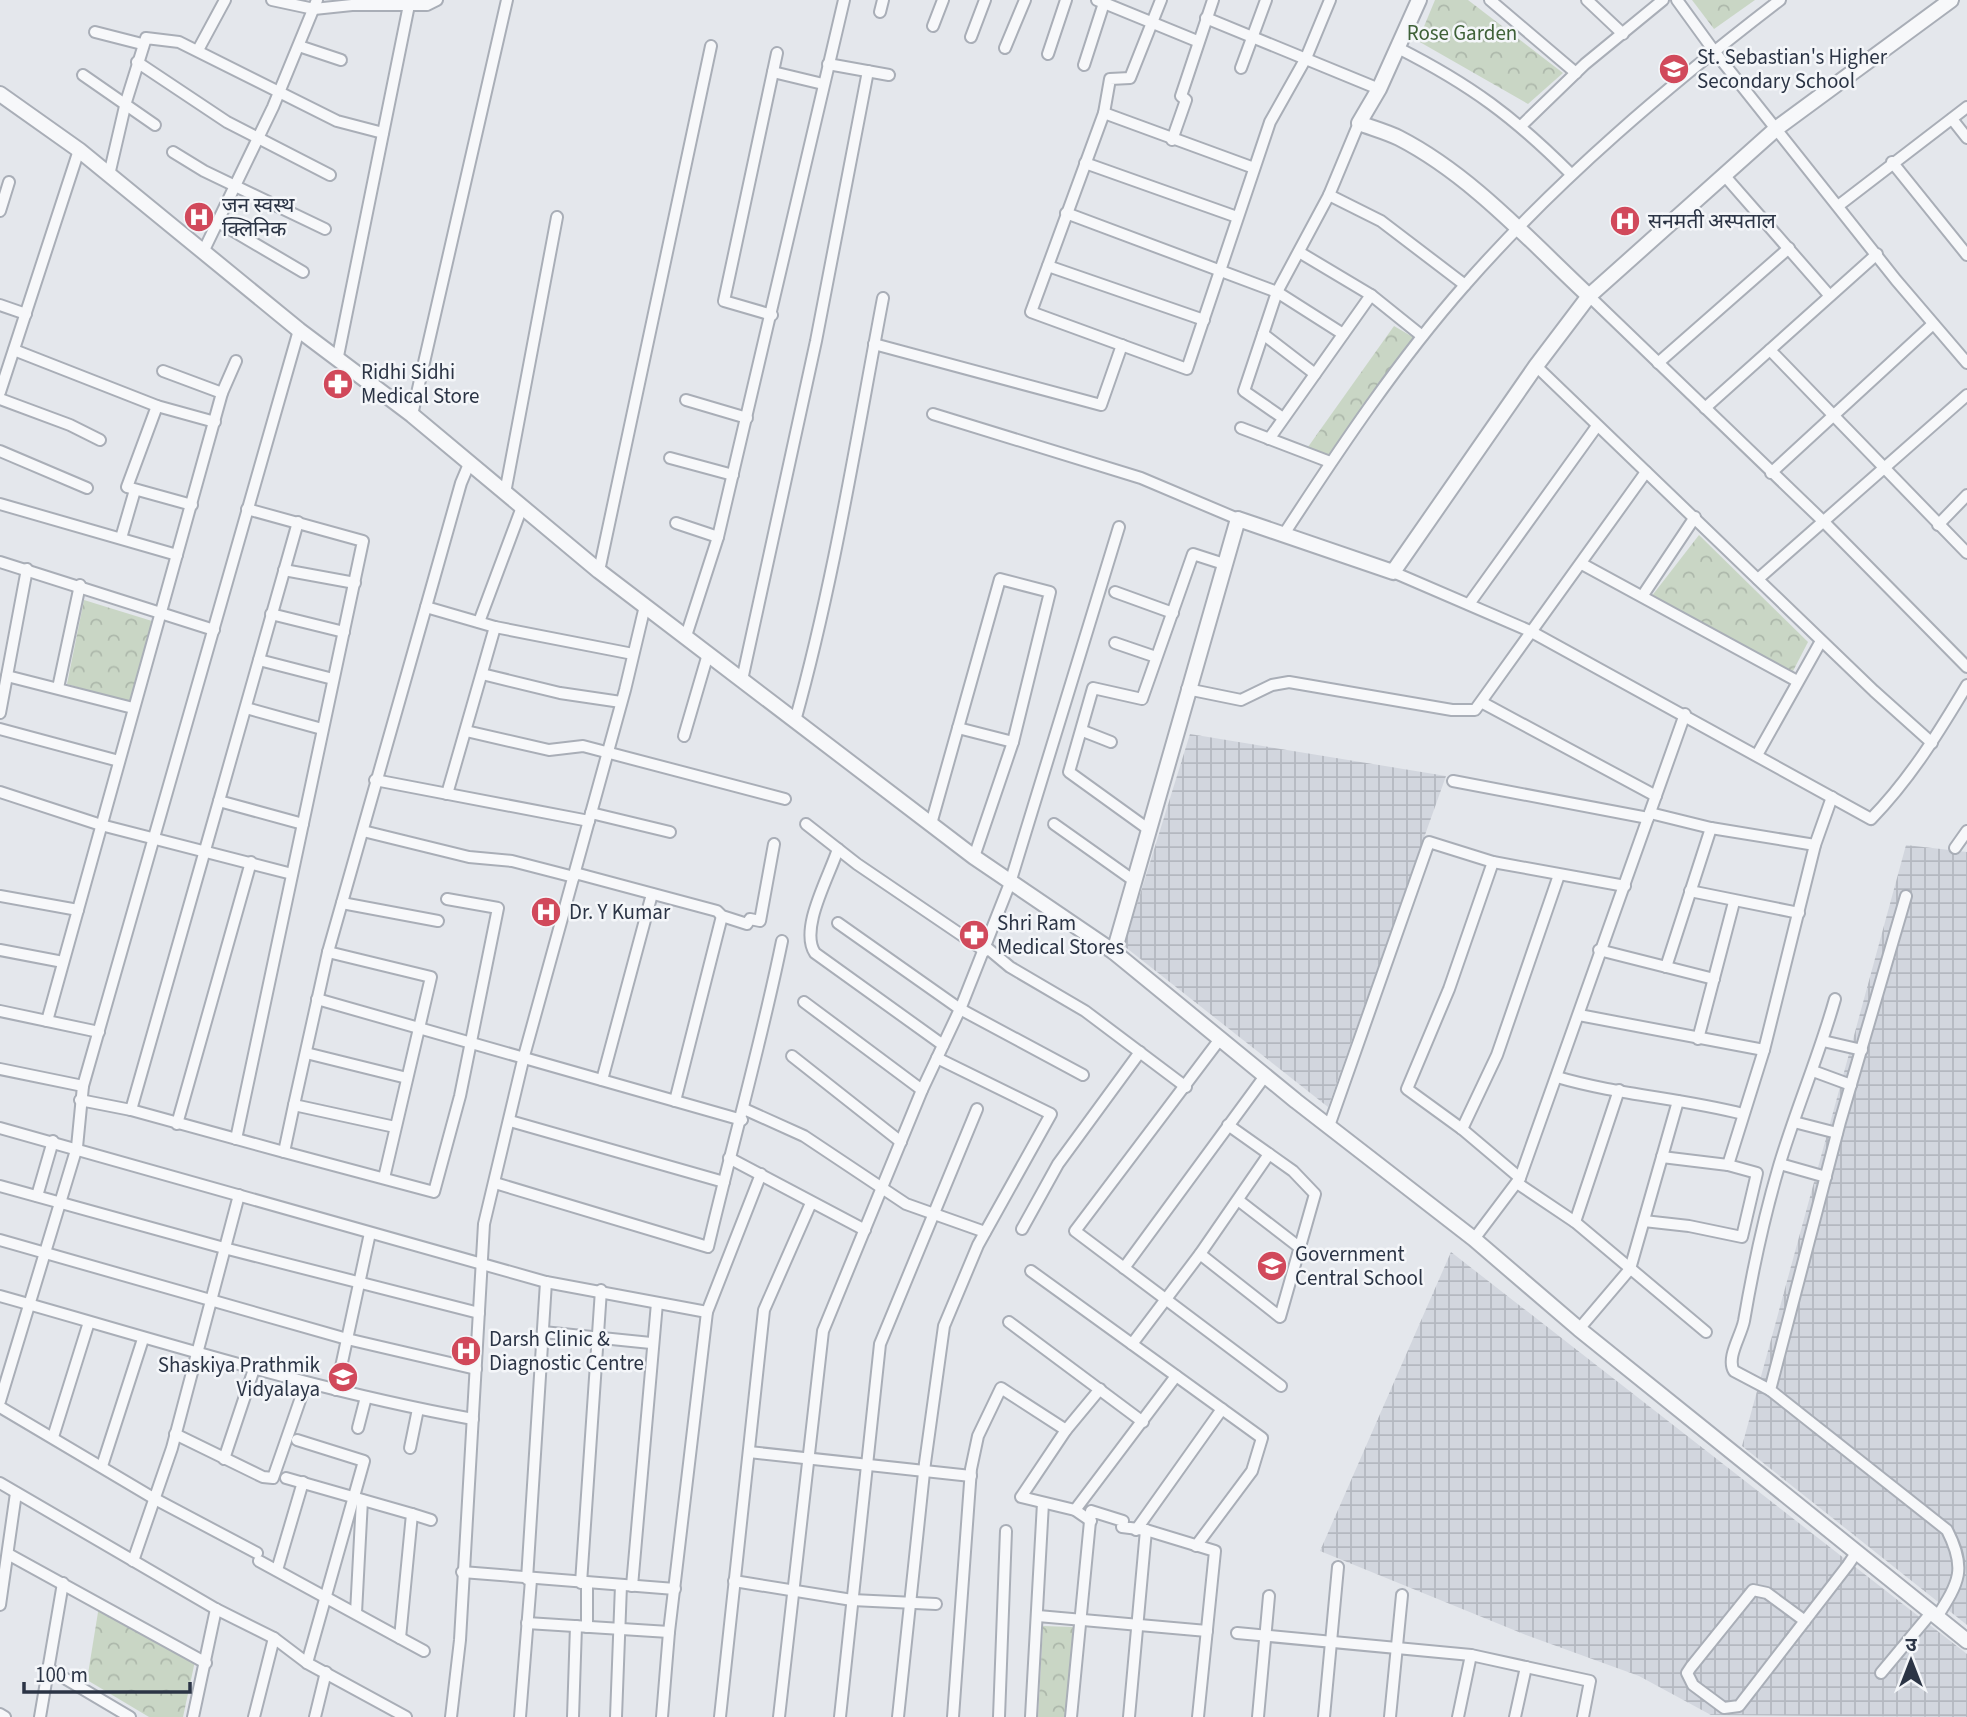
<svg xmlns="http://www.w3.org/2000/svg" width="1967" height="1717" viewBox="0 0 1967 1717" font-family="'Source Sans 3','Noto Sans Devanagari',sans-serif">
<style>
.industrial{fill:url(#industrial-grid)}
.park{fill:url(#park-crowns)}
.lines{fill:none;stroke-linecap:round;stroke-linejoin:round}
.minor-casing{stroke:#a9aeb7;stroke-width:14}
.tertiary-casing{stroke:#a9aeb7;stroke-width:18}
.minor{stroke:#f7f8fa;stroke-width:10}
.tertiary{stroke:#f7f8fa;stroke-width:14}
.labels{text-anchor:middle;stroke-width:5;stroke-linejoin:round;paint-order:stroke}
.park-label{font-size:21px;fill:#3f6138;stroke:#f4f6f9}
.poi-label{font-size:21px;fill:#2b3445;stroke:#f4f6f9;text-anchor:start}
</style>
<defs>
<pattern id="industrial-grid" width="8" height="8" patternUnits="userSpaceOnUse" patternTransform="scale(1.75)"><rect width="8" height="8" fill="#d2d6de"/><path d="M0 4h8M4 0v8" fill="none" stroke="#b4b8c0"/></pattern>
<pattern id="park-crowns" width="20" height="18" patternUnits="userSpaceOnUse" patternTransform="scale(1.75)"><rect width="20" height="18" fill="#c9d6c5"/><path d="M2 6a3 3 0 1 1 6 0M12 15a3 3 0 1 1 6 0" fill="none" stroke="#adb8ab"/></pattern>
</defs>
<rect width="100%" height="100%" fill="#e4e7ec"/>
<g class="industrial">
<polygon points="1190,734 1446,776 1328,1107 1124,946"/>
<polygon points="1906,845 1967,852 1967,1625 1742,1446"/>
<polygon points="1451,1252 1967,1654 1967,1717 1711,1715 1639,1676 1526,1635 1320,1551"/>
</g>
<g class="park">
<polygon points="1435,0 1468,0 1563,73 1528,104 1418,41"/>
<polygon points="1692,0 1755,0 1714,29"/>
<polygon points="1394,326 1418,340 1330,457 1308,447"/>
<polygon points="1699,535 1808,642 1791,675 1651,597"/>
<polygon points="84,600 152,621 130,703 67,684"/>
<polygon points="99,1606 195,1661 183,1717 149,1717 87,1680"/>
<polygon points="1043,1626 1073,1627 1068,1717 1038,1717"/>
</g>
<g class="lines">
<g class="minor-casing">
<g id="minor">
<polyline points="272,0 314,9 352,5 427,5 437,0"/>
<polyline points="1097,0 1197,41"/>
<polyline points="1161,0 1130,78 1110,79 1104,113 1031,312 1187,369 1270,122 1306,58 1330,0"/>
<polyline points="1490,0 1576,73"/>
<polyline points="1587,0 1623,34"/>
<polyline points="1677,0 1714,51 1896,280 1967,363"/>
<polyline points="880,12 883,0"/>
<polyline points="1206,18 1379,89"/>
<polyline points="933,26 943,0"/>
<polyline points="95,32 142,44"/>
<polyline points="971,37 985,0"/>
<polyline points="299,46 341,60"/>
<polyline points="1005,48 1025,0"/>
<path d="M 1398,48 C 1471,85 1514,117 1571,174"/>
<polyline points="198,50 225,0"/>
<polyline points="1048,54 1066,0"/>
<polyline points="137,62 227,122 330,175"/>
<polyline points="828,64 889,75"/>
<polyline points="1084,65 1104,3"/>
<polyline points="1241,68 1266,0"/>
<polyline points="773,72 823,84"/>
<polyline points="83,75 155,125"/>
<polyline points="1104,113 1254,168"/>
<polyline points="1952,119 1967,138"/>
<polyline points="1522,125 1585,64 1663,0"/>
<polyline points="1172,140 1186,100 1181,96 1213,0"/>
<polyline points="173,152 204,171 325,229"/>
<polyline points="1892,162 1967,255"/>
<polyline points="1085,163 1237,217"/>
<polyline points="109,175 126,102 146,38 179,42 337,121 383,133"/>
<polyline points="1724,175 1829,295"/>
<polyline points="1329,195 1381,221 1465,285"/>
<polyline points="1838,206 1967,107"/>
<polyline points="0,211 9,182"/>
<polyline points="1066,213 1277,292 1343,334"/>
<polyline points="218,222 303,272"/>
<polyline points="204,250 273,107 317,0"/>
<polyline points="1299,252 1371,295 1422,336"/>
<polyline points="1048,266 1204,320"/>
<polyline points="1589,296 1824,522 1967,667"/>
<polyline points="0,305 26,314"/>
<polyline points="772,315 724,301 777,53"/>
<polyline points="1263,334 1315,374"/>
<polyline points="874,344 1101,405 1122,345"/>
<polyline points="14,350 157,406 215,422"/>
<polyline points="1770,350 1967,553"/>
<polyline points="338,356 410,0"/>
<polyline points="1658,363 1789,248"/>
<polyline points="1536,366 1874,691 1932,743"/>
<polyline points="163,371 222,393"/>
<polyline points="0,392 79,150"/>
<polyline points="0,399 70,425 100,440"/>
<polyline points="686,400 747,418"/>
<polyline points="157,406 127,487 192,505"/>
<polyline points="1705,408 1877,254"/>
<polyline points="933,414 1141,478 1238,519"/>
<polyline points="412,415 507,0"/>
<polyline points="1283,418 1244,391 1277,292 1329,195 1359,123"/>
<polyline points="1241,428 1330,462"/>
<polyline points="1269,439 1371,295"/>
<polyline points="0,451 87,488"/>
<polyline points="670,458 733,475"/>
<polyline points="1771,473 1933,324"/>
<polyline points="505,493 557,217"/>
<polyline points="0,504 177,555"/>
<polyline points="298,522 219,801 303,824"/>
<polyline points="676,523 718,537"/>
<polyline points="1938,525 1967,495"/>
<path d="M 1284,534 C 1340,448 1398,361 1465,285 C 1559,178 1668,86 1780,0"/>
<polyline points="121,538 135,490"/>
<polyline points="0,562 214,630"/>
<polyline points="1582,564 1797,681"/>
<polyline points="284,570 355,583"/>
<polyline points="599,571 711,46"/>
<path d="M 1393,572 L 1530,631 L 1871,819 C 1910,779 1939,732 1967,685"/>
<polyline points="1758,579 1967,395"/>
<polyline points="1115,592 1173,613"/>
<polyline points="1643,595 1695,517"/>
<polyline points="1469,604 1597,426"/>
<polyline points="426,607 461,483 469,464"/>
<polyline points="271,614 344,632"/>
<polyline points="479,622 522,507"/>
<polyline points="686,636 718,537 844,0"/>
<polyline points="1115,643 1156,657"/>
<polyline points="259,660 333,679"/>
<polyline points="482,674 560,693 621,702"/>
<polyline points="7,676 133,708"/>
<polyline points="742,680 816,341 868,71"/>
<polyline points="58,688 80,585"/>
<polyline points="1187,689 1241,700 1272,685 1289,682 1452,710 1475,710 1646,472"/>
<polyline points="1483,703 1656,796"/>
<polyline points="246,708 322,729"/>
<polyline points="0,713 27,569"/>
<path d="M 795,721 C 834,581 856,440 883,298"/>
<polyline points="958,728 1013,742"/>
<polyline points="0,729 119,761"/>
<polyline points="466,731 549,750 583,746 785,799"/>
<polyline points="1083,731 1111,742"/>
<polyline points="684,736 708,654"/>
<polyline points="1757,755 1821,641"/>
<polyline points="375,780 589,821"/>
<polyline points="1453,781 1648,818"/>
<polyline points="0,792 101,825 292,874"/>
<polyline points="447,794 495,627"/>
<polyline points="591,813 670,832"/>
<polyline points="1650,813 1711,828 1815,845"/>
<polyline points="806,824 857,864 985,951"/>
<polyline points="931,824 1000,579 1050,592 1013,742 974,857"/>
<polyline points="1054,824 1133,880"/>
<polyline points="1148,829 1069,772 1093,688 1142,699 1193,554 1224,564"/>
<polyline points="363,831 469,857 512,861 574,877"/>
<polyline points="1955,848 1967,831"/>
<path d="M 838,849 C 829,877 799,929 815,953 L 943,1045"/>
<polyline points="1493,862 1449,989 1407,1089 1462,1129 1520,1178"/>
<polyline points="575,873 717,911 722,916 747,924 750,919 760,921 774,844"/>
<polyline points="1690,891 1799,913"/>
<polyline points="0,896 78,910"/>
<path d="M 1906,896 L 1840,1122 L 1770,1390 L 1947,1530 C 1967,1569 1959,1582 1937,1617"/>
<polyline points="342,903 438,921"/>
<polyline points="838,923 960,1009 1083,1075"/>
<polyline points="986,947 1010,967 1085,1011 1186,1087"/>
<polyline points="0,950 63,962"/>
<polyline points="1599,950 1714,979"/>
<polyline points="328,952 431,977 384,1178"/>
<polyline points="1666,967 1711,828"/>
<polyline points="317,999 742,1120"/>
<polyline points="804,1002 922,1090"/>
<polyline points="0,1011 99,1032"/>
<polyline points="1579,1015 1764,1050"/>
<polyline points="47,1021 222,393 236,361"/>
<polyline points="1220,1039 1075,1231 1281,1386"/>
<polyline points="1698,1039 1734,902"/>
<polyline points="1823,1041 1862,1050"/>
<polyline points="306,1053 407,1078"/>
<polyline points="792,1056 901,1142"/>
<polyline points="0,1069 83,1086"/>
<polyline points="1813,1071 1851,1085"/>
<path d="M 1557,1077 C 1618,1095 1681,1098 1743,1114"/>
<polyline points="602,1080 652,894"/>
<polyline points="80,1100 131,1110 284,1152"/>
<polyline points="675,1101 722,916"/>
<polyline points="294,1105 284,1152 434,1192 460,1096 498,908 447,899"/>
<polyline points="744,1109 804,1136 906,1204 985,1232"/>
<polyline points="131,1110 219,801"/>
<polyline points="510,1121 724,1182"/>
<polyline points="1794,1122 1837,1133"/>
<polyline points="177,1124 251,862"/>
<polyline points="1329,1126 1429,842 1493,862 1625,886"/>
<polyline points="395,1127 294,1105 328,952 426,607 495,627 633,654"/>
<polyline points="0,1128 546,1282 707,1312"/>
<polyline points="1462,1129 1497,1055 1559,875"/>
<polyline points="236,1139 363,541 247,509"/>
<polyline points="729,1158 865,1230"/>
<polyline points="1780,1164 1826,1177"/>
<polyline points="1728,1165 1764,1050 1815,845 1832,797"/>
<path d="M 495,1183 L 708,1247 C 732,1145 761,1044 782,941"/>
<polyline points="1517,1183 1575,1222 1706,1332"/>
<polyline points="0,1186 224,1248 479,1313"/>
<polyline points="37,1196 53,1141"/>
<polyline points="1238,1200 1299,1247"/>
<polyline points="1644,1221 1689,1226 1742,1237 1757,1173 1728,1165 1662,1157"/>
<polyline points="1575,1222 1619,1090"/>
<polyline points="1022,1229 1058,1164 1140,1052"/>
<polyline points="1474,1239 1520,1178 1685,714"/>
<polyline points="0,1240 347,1339 476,1369"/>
<polyline points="1200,1254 1280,1317 1315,1194 1293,1171 1228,1125"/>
<polyline points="1124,1268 1265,1076"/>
<polyline points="1031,1271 1262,1438 1252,1471 1196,1546"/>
<path d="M 0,1296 C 157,1340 312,1390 473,1419"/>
<polyline points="1009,1322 1143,1422"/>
<polyline points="1579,1329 1630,1269 1678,1101"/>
<polyline points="543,1332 651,1343"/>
<polyline points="1132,1344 1200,1254 1269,1154"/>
<polyline points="336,1390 370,1233"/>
<path d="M 1770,1390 L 1734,1371 C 1726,1358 1741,1336 1744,1321 C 1753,1268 1764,1217 1779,1166 C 1796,1109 1819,1056 1835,999"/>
<polyline points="0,1401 77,1147 83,1086 299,330"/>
<polyline points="0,1407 155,1499 257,1553"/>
<polyline points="358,1428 366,1397"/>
<polyline points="175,1434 263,1477 273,1478 306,1383"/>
<polyline points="53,1437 89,1322"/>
<polyline points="297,1440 364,1461 307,1663"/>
<polyline points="410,1448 418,1409"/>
<polyline points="749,1452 971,1476"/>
<polyline points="224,1459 254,1369"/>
<polyline points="102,1466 143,1339"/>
<polyline points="0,1483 216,1609 274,1638 307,1663 406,1717"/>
<polyline points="1075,1510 1176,1376"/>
<polyline points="412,1514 431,1520"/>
<polyline points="1091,1521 1075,1510 1021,1497 1066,1430 1100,1389"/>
<polyline points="1136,1530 1222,1409"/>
<polyline points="8,1554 206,1663"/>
<polyline points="133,1561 172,1448 239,1195"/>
<polyline points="259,1561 400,1638 412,1514 286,1478"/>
<polyline points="277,1570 303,1482"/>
<polyline points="462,1572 675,1589"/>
<polyline points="527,1579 546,1282"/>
<polyline points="734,1581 852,1600 936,1604"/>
<polyline points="581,1583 601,1290"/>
<polyline points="632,1586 657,1303"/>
<polyline points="0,1605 16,1493"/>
<polyline points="356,1613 362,1500"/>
<polyline points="1038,1616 1207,1631"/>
<polyline points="1805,1621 1767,1593 1753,1590 1691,1667 1687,1673 1693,1685 1724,1708 1739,1706 1848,1565 1856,1553"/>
<polyline points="527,1623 669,1632"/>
<polyline points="587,1627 587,1583"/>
<polyline points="1237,1633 1471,1655 1590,1681 1583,1717"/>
<polyline points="400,1638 424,1651"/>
<polyline points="49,1669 130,1717"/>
<polyline points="1881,1673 1931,1613"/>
<polyline points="0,1714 5,1717"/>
<polyline points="40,1717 63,1583"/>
<polyline points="193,1717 216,1609"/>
<polyline points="254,1717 274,1638"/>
<polyline points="315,1717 326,1672"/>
<polyline points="451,1717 460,1640 484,1224 524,1056 625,690 645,606"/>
<polyline points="520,1717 531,1580"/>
<polyline points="573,1717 576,1626"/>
<polyline points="616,1717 621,1585"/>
<polyline points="662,1717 669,1632 707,1312 761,1174"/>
<polyline points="720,1717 764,1310 811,1203"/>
<polyline points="779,1717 823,1331 922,1090 961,1007 1010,883 1119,527"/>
<polyline points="840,1717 880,1344 977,1109"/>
<polyline points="898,1717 925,1463 944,1326 978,1245 1051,1114 937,1058"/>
<polyline points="953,1717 971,1469 978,1436 1001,1388 1066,1430"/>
<polyline points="999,1717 1006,1531"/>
<polyline points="1031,1717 1043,1503"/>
<polyline points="1071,1717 1091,1511 1123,1521 1122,1527 1146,1530 1215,1551 1198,1717"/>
<polyline points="1129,1717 1146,1530"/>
<polyline points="1258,1717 1269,1596"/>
<polyline points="1324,1717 1338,1567"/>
<polyline points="1390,1717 1402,1595"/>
<polyline points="1458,1717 1471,1655"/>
<polyline points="1515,1717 1526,1667"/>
</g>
</g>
<g class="tertiary-casing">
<g id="tertiary">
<path d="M 1419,0 L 1379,89 L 1359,123 C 1372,128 1387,132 1399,138 C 1471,175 1530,241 1589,296"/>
<polyline points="0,94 79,150 299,330 412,415 599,571 974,857 1114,952 1296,1101 1474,1239 1579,1329 1967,1641"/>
<polyline points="1114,952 1238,519 1393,572 1536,366 1589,296 1777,128 1951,0"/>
</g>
</g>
<use href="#minor" class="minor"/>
<use href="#tertiary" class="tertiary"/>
</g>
<defs>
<g id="school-disc" transform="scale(1.575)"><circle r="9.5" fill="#d1495b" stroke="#f4f6f9"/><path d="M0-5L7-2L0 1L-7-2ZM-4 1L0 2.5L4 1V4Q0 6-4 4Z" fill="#fff"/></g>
<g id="hospital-disc" transform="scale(1.575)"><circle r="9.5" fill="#d1495b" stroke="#f4f6f9"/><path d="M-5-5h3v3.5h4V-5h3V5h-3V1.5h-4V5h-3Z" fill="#fff"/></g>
<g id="pharmacy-disc" transform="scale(1.575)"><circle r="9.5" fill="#d1495b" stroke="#f4f6f9"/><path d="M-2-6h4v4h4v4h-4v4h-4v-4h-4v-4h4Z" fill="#fff"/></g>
</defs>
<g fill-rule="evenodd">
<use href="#school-disc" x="1674" y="69"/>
<use href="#hospital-disc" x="199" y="217"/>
<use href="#hospital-disc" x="1625" y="221"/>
<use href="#pharmacy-disc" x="338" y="384"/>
<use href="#hospital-disc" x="546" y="912"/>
<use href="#pharmacy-disc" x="974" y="935"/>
<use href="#school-disc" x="1272" y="1266"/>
<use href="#hospital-disc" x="466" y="1351"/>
<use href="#school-disc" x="343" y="1377"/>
</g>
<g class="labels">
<g class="park-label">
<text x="1462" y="40">Rose Garden</text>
</g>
<g class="poi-label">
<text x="1697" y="64">St. Sebastian's Higher<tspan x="1697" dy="24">Secondary School</tspan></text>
<text x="222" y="212">जन स्वस्थ<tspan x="222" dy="24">क्लिनिक</tspan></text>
<text x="1648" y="228">सनमती अस्पताल</text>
<text x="361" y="379">Ridhi Sidhi<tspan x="361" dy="24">Medical Store</tspan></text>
<text x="569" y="919">Dr. Y Kumar</text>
<text x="997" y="930">Shri Ram<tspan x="997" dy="24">Medical Stores</tspan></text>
<text x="1295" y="1261">Government<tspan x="1295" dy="24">Central School</tspan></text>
<text x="489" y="1346">Darsh Clinic &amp;<tspan x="489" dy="24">Diagnostic Centre</tspan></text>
<text x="320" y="1372" text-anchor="end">Shaskiya Prathmik<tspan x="320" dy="24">Vidyalaya</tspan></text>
</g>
</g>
<g transform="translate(1911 1661)" stroke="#f4f6f9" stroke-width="5" paint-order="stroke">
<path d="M0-5L12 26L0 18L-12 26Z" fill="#2b3445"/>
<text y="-10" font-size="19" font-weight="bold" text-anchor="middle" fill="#2b3445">उ</text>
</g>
<path d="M24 1682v10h166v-10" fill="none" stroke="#2b3445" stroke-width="3.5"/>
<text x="35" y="1682" font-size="21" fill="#2b3445" stroke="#f4f6f9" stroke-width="5" paint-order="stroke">100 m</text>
</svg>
